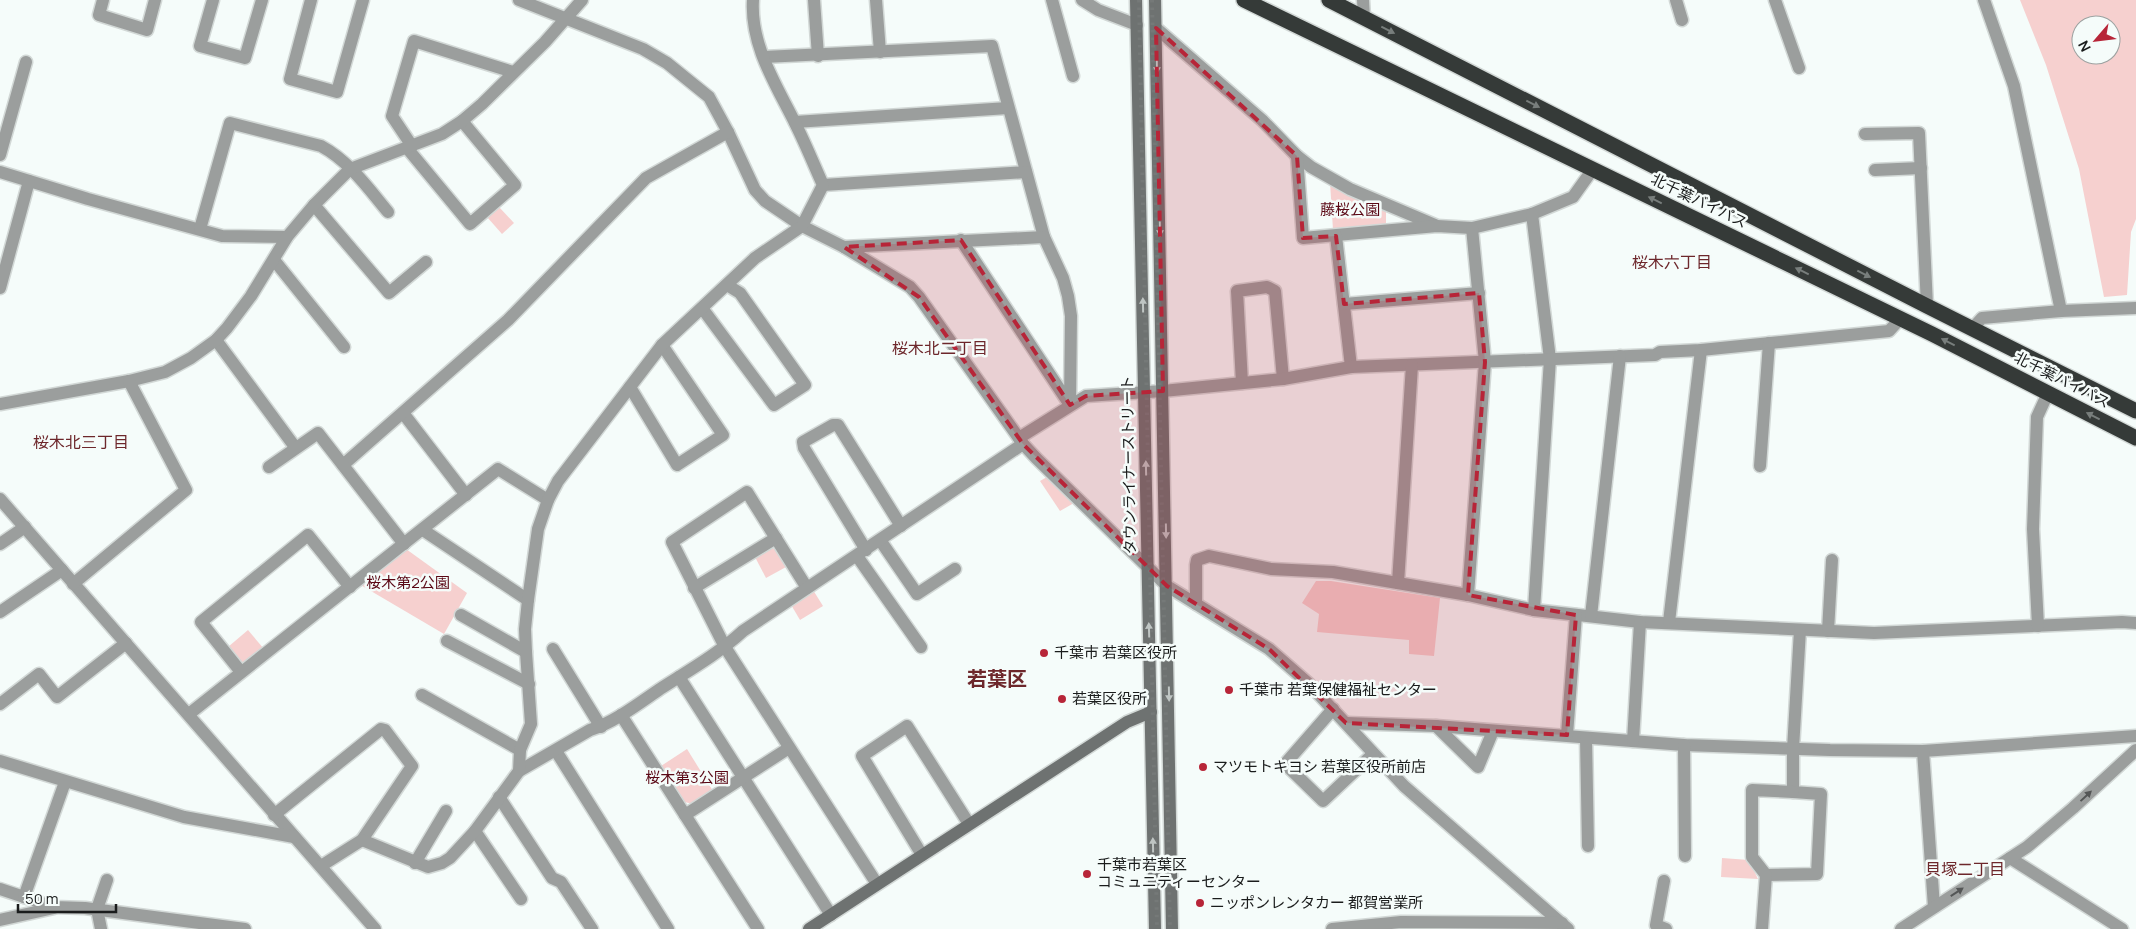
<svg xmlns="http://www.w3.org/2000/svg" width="2136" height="929" viewBox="0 0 2136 929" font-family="Manrope,'Noto Sans JP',sans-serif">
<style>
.green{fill:#f6d0cf;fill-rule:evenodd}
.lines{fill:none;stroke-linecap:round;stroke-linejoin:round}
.street-casing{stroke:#d2d8d6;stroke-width:15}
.secondary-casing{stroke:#d2d8d6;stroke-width:15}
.highway-casing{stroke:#d2d8d6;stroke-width:18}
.street{stroke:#9b9e9d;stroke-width:12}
.secondary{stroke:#6e7271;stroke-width:12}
.highway{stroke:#353a38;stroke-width:15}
.rail{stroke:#757978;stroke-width:4;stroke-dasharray:2.5 5;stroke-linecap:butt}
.oneway{fill:#787e7c}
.oneway2{fill:#bfc5c3}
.oneway3{fill:#545656}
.marked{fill:#b72538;fill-opacity:0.2;stroke:#b72538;stroke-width:4;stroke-dasharray:10 6;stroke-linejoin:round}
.poi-dot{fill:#b72538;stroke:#f5fcfa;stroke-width:2}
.labels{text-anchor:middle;stroke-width:5;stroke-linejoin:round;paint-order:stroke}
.street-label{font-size:15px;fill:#1a1c1c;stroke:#f5fcfa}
.park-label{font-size:15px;fill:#5a0815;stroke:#f5fcfa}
.poi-label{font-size:15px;fill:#1a1c1c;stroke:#f5fcfa;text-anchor:start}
.neighbourhood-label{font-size:16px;fill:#6d272b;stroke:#f5fcfa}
.district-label{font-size:20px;font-weight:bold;fill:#6d272b;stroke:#f5fcfa}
</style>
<rect width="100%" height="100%" fill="#f5fcfa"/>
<g class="green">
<path d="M 2020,0 L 2136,0 L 2136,219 L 2131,232 L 2127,295 L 2104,297 L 2079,169 L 2046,65 ZM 2081,25 L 2111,25 L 2111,55 L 2081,55 Z"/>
<polygon points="1330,182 1386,207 1386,225 1333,230"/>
<polygon points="499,207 514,223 502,234 487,217"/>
<polygon points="1047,477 1074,503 1060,511 1040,481"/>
<polygon points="771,548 776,549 786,567 766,578 755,557"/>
<polygon points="406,549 467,593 444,634 359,584"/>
<polygon points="1316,581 1331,581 1440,598 1434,656 1409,654 1409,640 1317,632 1319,614 1302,603"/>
<polygon points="813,590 823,606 800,620 790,603"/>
<polygon points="248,630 264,649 244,666 228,647"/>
<polygon points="687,749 713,791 694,804 684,802 661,766"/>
<polygon points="1722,858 1749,860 1758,879 1721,877"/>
</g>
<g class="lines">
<g class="street-casing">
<g id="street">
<polyline points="103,0 99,15 147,30 155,0"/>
<polyline points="213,0 200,46 245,58 262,0"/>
<polyline points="311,0 290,79 337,92 363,0"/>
<polyline points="519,0 643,49 667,63 709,97 728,132 755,190 765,201 802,226 844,247 910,287 919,297 1023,444 1036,458 1167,586 1269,649 1309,684 1404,786 1568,929"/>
<polyline points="814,0 818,56"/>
<polyline points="876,0 880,52"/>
<polyline points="1052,0 1073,76"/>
<polyline points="1082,0 1098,10 1137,25"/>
<polyline points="1363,0 1364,18"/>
<polyline points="1676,0 1682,20"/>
<polyline points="1775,0 1799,68"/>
<polyline points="1984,0 2014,86 2061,311"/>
<polyline points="1156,28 1262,120 1297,156 1311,167 1350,189 1435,225"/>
<polyline points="764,57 992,46 1044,237 1063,278 1068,296 1071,316 1070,405 961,240"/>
<polyline points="795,122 1008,108"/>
<polyline points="1865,134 1919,133 1927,306"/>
<polyline points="412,146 392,116 414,41 513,72"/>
<polyline points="407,148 470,224 515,185 462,121"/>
<polyline points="0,155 26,62"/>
<polyline points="1297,156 1303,238 1437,226 1472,228 1532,214 1573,197 1593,169"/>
<polyline points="1875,170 1921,168"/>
<polyline points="0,172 88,199 222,236 287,237"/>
<polyline points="823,185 1026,172"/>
<polyline points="314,205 389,293 426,262"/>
<polyline points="1532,214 1550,359 1534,610"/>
<path d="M 200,229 L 230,123 L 321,146 C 349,161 368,188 388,212"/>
<polyline points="1336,236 1351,367"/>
<polyline points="844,247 1044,237"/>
<polyline points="274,260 344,347"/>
<polyline points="0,288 29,181"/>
<polyline points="1344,304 1479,293"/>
<polyline points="702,308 774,405 805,385 740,293 727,285"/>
<polyline points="1972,329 1982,318 2061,311 2136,308"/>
<polyline points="216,340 295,447"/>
<polyline points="1242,383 1237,291 1267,287 1275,291 1283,379"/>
<polyline points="630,387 677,465 723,435 662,345"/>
<polyline points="0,404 129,381 165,372 191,358 216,340 227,328 251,296 287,237 314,205 350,169 442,134 462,121 482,104 545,42 582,0"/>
<polyline points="403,413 466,495"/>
<polyline points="1019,438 1086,396 1163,391 1283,379 1351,367 1655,355 1660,352 1701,350 1889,331 1900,319"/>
<polyline points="343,465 508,320 646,178 728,132"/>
<polyline points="1760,466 1769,343"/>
<polyline points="269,467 318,433 404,544"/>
<polyline points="0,499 375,929"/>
<polyline points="423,530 528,600"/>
<polyline points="880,540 917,594 955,569"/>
<polyline points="0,544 25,527"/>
<polyline points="866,550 804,448 803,442 833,425 838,425 901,526"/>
<polyline points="857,556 921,647"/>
<polyline points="1398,583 1412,365"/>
<polyline points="73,584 186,490 129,381"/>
<polyline points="694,588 776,538"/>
<polyline points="807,588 747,492 672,542 725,647 877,884"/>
<polyline points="1468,595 1485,362 1472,228"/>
<polyline points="1196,604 1196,565 1197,560 1209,556 1271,569 1333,572 1468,595 1534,610 1640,622 1874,633 2122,622 2136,623"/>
<polyline points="0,612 62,570"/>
<polyline points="461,615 526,652"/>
<polyline points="1591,616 1620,356"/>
<polyline points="1669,622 1701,350"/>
<polyline points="2038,626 2033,529 2037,417 2048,393"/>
<polyline points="1828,631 1832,560"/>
<polyline points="447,641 529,684"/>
<polyline points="553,649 601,727"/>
<polyline points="241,672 201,622 308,535 350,587"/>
<polyline points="679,677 831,915"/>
<polyline points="422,695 520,750"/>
<polyline points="0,704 39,674 57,697 126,643"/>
<polyline points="1333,709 1285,764 1323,801 1373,754"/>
<polyline points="189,714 498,469 548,500"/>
<polyline points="621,715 758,929"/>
<polyline points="1346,723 1436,726 1684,745 1830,750 1923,751 2136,736"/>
<polyline points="1436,726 1478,767 1493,731"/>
<polyline points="1567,735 1576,615"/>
<polyline points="1586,738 1588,846"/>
<polyline points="1633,741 1640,622"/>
<polyline points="1684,745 1685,856"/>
<polyline points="556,751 668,929"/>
<polyline points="1923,751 1934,907"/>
<polyline points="0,761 184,817 294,837"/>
<path d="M 519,771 L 590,730 C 615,722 638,704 660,689 C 688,671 718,654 743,631 L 1023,444"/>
<polyline points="499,797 552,878 561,882 592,929"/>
<polyline points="274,815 381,729 385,730 412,766 362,840 321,866"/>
<polyline points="685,815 789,748"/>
<polyline points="475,831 521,899"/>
<path d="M 362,840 L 428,867 L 442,863 L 450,858 L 475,831 L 519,771 L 520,750 L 531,724 L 526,652 L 525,629 L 528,600 L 538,529 L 548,500 L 558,481 L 662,345 L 755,258 L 802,226 L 823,185 C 814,165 806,145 796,125 C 777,86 750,46 753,0"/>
<polyline points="922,855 862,756 907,726 969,824"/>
<polyline points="2010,858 2122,929"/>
<polyline points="415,863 446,811"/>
<polyline points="1766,875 1817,874 1821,794 1793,792 1793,749 1800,630"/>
<polyline points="1664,881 1656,925 1666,929"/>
<polyline points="0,889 54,907 85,908 245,929"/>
<polyline points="24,897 65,782"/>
<polyline points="0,920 54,908"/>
<polyline points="101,929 97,909 107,880"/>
<polyline points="1332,929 1401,922 1562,923"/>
<polyline points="1762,929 1766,875 1752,857 1752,790 1793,792"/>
<polyline points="1901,929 2027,847 2073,808 2136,750"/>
</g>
</g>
<g class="secondary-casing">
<g id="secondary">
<polyline points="1136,0 1155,929"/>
<polyline points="1155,0 1172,929"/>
<polyline points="809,929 1127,722 1151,712"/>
</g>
</g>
<g class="highway-casing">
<g id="highway">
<polyline points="1244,0 1932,334 2136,438"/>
<polyline points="1329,0 1927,306 2136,411"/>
</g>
</g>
<use href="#street" class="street"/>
<use href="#secondary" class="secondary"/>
<use href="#highway" class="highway"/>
<g class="rail">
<polyline points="1139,0 1157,929"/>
<polyline points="1152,0 1170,929"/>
</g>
</g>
<defs><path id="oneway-solid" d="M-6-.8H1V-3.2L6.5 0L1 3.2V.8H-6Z" transform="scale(1.25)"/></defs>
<g class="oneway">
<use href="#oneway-solid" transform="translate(1388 30) rotate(27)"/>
<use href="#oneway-solid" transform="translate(1533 104) rotate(27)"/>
<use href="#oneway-solid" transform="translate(1655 200) rotate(-154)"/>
<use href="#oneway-solid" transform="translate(1802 271) rotate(-154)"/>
<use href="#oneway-solid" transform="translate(1864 274) rotate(27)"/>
<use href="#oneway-solid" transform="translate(1948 342) rotate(-153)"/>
<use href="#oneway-solid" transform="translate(2093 416) rotate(-153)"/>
</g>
<g class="oneway2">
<use href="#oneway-solid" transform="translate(1157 66) rotate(89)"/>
<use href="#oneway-solid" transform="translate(1160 229) rotate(89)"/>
<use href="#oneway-solid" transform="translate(1143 305) rotate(-91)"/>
<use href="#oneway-solid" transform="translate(1146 468) rotate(-91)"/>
<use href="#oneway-solid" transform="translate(1166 531) rotate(89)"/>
<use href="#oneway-solid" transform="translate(1149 630) rotate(-92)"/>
<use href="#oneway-solid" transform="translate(1169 694) rotate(89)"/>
<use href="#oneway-solid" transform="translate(1153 845) rotate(-91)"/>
</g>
<g class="oneway3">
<use href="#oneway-solid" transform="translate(2086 796) rotate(-43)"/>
<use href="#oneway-solid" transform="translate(1957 892) rotate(-33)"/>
</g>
<path class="marked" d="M 1156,28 L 1297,156 L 1303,238 L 1336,236 L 1344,304 L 1479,293 L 1485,362 L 1468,595 L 1576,615 L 1567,735 L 1346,723 L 1269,649 L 1167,586 L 1023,444 L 919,297 L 844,247 L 961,240 L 1070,405 L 1086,396 L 1163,391 Z"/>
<g class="poi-dot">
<circle cx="1044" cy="653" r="5"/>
<circle cx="1229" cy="690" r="5"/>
<circle cx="1062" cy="699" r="5"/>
<circle cx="1203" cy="767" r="5"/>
<circle cx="1087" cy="874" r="5"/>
<circle cx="1200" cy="903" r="5"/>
</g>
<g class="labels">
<g class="street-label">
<text transform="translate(1699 201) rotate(26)" y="5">北千葉バイパス</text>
<text transform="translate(2062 380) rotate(27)" y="5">北千葉バイパス</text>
<text transform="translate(1129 465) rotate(-91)" y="5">タウンライナーストリート</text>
</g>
<g class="park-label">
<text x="1350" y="215">藤桜公園</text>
<text x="408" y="588">桜木第2公園</text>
<text x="687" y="783">桜木第3公園</text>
</g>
<g class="poi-label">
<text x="1054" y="658">千葉市 若葉区役所</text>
<text x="1239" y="695">千葉市 若葉保健福祉センター</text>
<text x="1072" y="704">若葉区役所</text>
<text x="1213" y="772">マツモトキヨシ 若葉区役所前店</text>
<text x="1097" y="870">千葉市若葉区<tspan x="1097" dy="17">コミュニティーセンター</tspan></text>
<text x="1210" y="908">ニッポンレンタカー 都賀営業所</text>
</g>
<g class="neighbourhood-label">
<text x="1672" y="268">桜木六丁目</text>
<text x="940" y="354">桜木北二丁目</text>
<text x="81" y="448">桜木北三丁目</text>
<text x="1965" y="875">貝塚二丁目</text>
</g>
<g class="district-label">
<text x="997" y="686">若葉区</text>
</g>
</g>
<g transform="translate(2096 40) rotate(242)"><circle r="24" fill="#f5fcfa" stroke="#9da2a1"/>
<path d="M0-4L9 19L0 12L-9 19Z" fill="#b72538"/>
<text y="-8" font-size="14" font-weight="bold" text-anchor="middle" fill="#1a1c1c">N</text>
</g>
<path d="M18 904v8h98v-8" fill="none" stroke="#1a1c1c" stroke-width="2.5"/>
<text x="25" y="904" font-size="15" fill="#1a1c1c" stroke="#f5fcfa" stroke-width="4" paint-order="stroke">50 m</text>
</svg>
